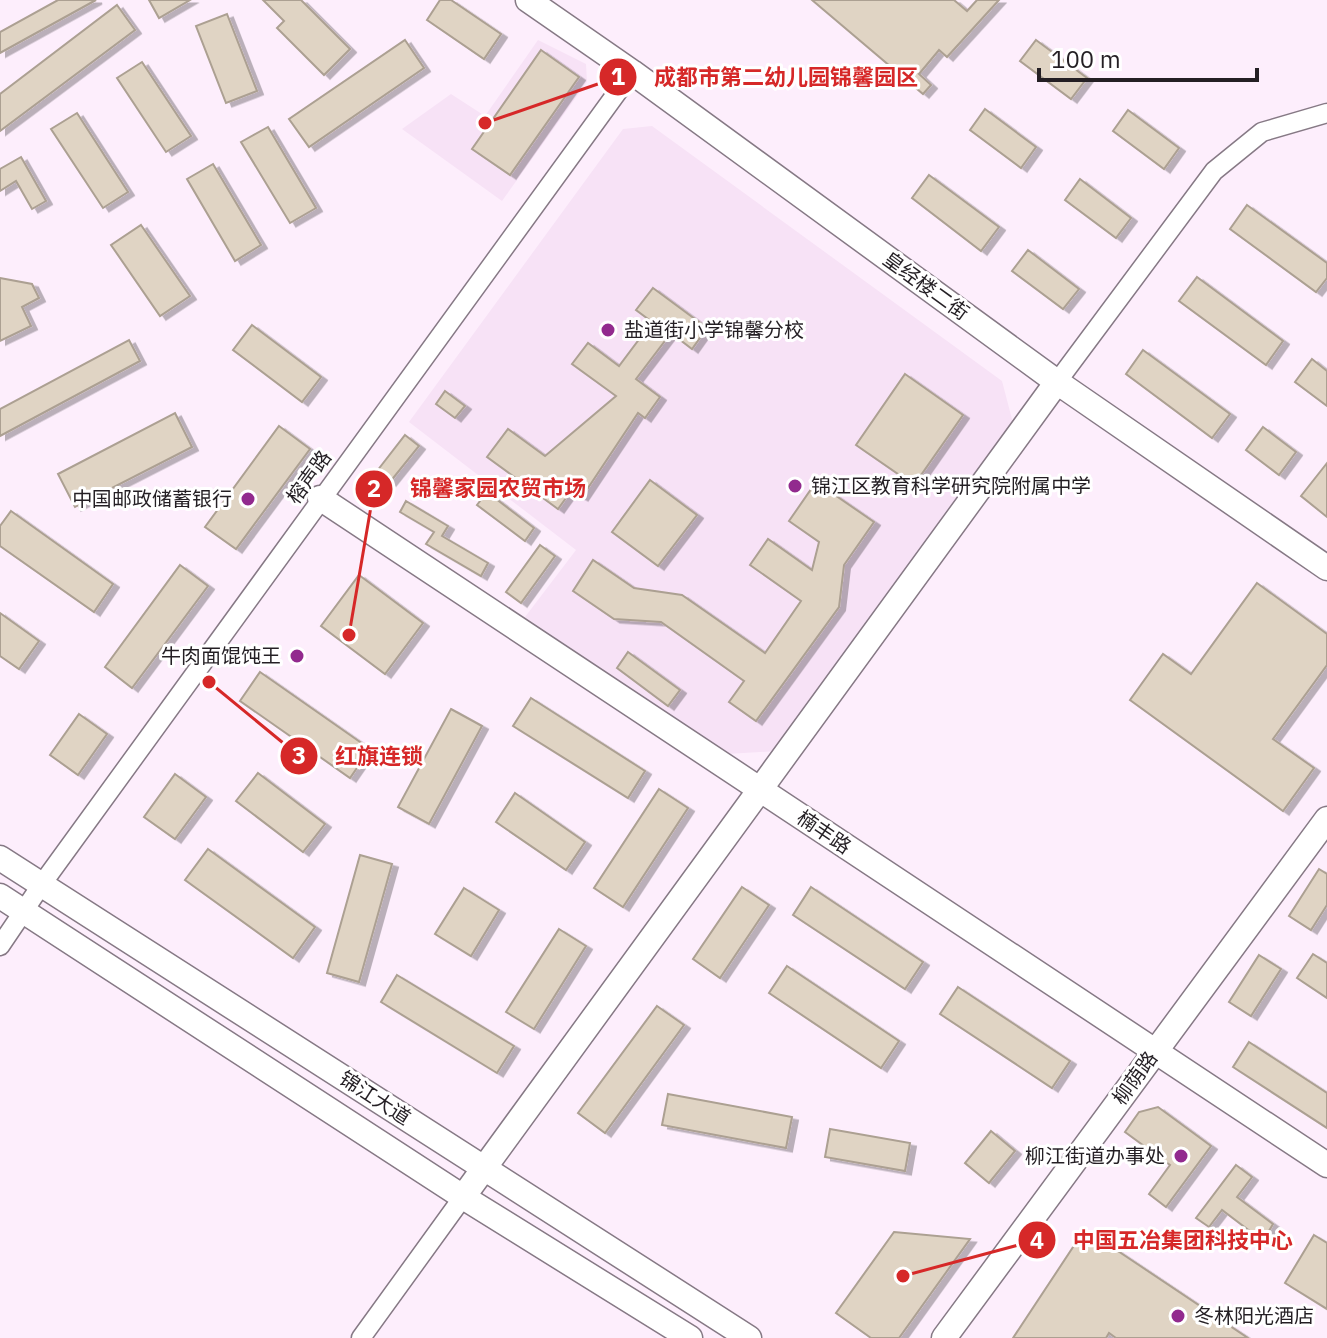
<svg xmlns="http://www.w3.org/2000/svg" width="1327" height="1338" viewBox="0 0 1327 1338" font-family="'IBM Plex Sans','Noto Sans SC',sans-serif">
<style>
.built{fill:#f7e2f6}
.building{fill:#e0d4c4;stroke:#aca092;stroke-width:2;filter:url(#shadow)}
.lines{fill:none;stroke-linecap:round;stroke-linejoin:round}
.street-casing{stroke:#867985;stroke-width:21}
.secondary-casing{stroke:#867985;stroke-width:27}
.street{stroke:#fff;stroke-width:18}
.secondary{stroke:#fff;stroke-width:24}
.poi-dot{fill:#922a8e;stroke:#fff;stroke-width:3}
.labels{text-anchor:middle;stroke-width:6;stroke-linejoin:round;paint-order:stroke}
.street-label{font-size:20px;fill:#241f24;stroke:#fff}
.poi-label{font-size:20px;fill:#241f24;stroke:#fff;text-anchor:start}
.leader{fill:none;stroke:#d62828;stroke-width:3}
.callout-dot{fill:#d62828;stroke:#fff;stroke-width:3}
.mark-label{font-size:24px;text-anchor:middle;font-weight:bold;fill:#fff}
.callout-label{font-size:22px;text-anchor:middle;font-weight:bold;fill:#d62828;stroke:#fff;stroke-width:6;stroke-linejoin:round;paint-order:stroke}
</style>
<defs>
<filter id="shadow"><feDropShadow dx="6" dy="3.5" stdDeviation="0" flood-color="#0004"/></filter>
</defs>
<rect width="100%" height="100%" fill="#fdeefc"/>
<g class="built">
<polygon points="538,40 586,64 587,82 502,201 402,129 451,94 485,116"/>
<polygon points="652,126 1002,381 1013,423 777,751 727,754 525,617 576,550 409,422 623,129"/>
</g>
<g class="building">
<polygon points="58,0 96,0 0,53 0,32"/>
<polygon points="149,0 190,0 159,18"/>
<polygon points="263,0 301,0 350,49 324,75 277,28 284,21"/>
<polygon points="440,0 451,0 501,34 484,59 427,20"/>
<polygon points="812,0 954,0 967,11 977,0 999,0 947,57 939,50 919,74 931,85 923,94"/>
<polygon points="117,5 135,30 0,131 0,94"/>
<polygon points="227,14 257,91 226,103 196,26"/>
<polygon points="405,40 424,68 309,147 289,119"/>
<polygon points="1036,40 1087,78 1071,99 1020,61"/>
<polygon points="541,50 579,77 510,175 472,149"/>
<polygon points="142,62 191,136 166,152 117,78"/>
<polygon points="985,109 1036,147 1021,168 970,130"/>
<polygon points="1128,110 1179,148 1164,169 1113,131"/>
<polygon points="77,113 128,192 103,208 51,129"/>
<polygon points="268,127 316,208 290,223 241,142"/>
<polygon points="21,157 46,201 32,209 16,181 0,191 0,169"/>
<polygon points="213,164 261,245 235,261 187,179"/>
<polygon points="929,175 999,227 981,251 912,198"/>
<polygon points="1080,179 1131,218 1116,238 1065,200"/>
<polygon points="1247,205 1327,263 1327,278 1316,292 1230,229"/>
<polygon points="141,225 190,296 160,316 111,245"/>
<polygon points="1028,250 1079,289 1063,309 1012,271"/>
<polygon points="1197,277 1283,341 1266,365 1179,301"/>
<polygon points="0,278 32,284 39,298 22,307 31,326 0,341"/>
<polygon points="653,288 707,328 692,349 671,333 636,379 660,397 645,418 638,413 582,497 571,491 558,509 487,457 508,429 545,456 616,396 572,364 588,343 619,366 652,322 636,310"/>
<polygon points="252,325 321,377 302,402 233,350"/>
<polygon points="129,340 140,361 0,436 0,409"/>
<polygon points="1143,350 1230,414 1212,438 1126,374"/>
<polygon points="1312,359 1327,371 1327,406 1295,382"/>
<polygon points="905,374 963,415 914,485 856,445"/>
<polygon points="445,391 465,406 455,418 436,404"/>
<polygon points="175,413 192,447 75,507 58,474"/>
<polygon points="279,426 310,449 236,549 205,527"/>
<polygon points="1263,427 1296,452 1279,475 1246,450"/>
<polygon points="405,435 419,446 390,482 377,471"/>
<polygon points="1327,463 1327,517 1301,496"/>
<polygon points="650,480 697,515 658,566 612,532"/>
<polygon points="816,482 874,522 844,565 839,607 756,721 729,702 744,681 661,622 614,619 573,591 593,560 634,588 682,595 765,653 801,601 750,565 768,539 812,570 819,542 789,521"/>
<polygon points="487,492 534,528 525,541 477,505"/>
<polygon points="406,501 448,526 442,536 488,563 481,576 426,544 434,532 400,512"/>
<polygon points="11,511 113,584 94,612 0,546 0,526"/>
<polygon points="540,545 555,556 521,603 506,592"/>
<polygon points="180,565 208,586 132,688 105,667"/>
<polygon points="359,575 423,623 385,674 321,626"/>
<polygon points="1257,583 1327,634 1327,665 1273,739 1314,768 1283,811 1130,700 1163,654 1191,674"/>
<polygon points="0,613 39,641 19,669 0,656"/>
<polygon points="628,652 680,690 668,706 617,668"/>
<polygon points="260,672 370,749 350,778 240,701"/>
<polygon points="531,698 645,771 628,798 513,726"/>
<polygon points="451,709 482,726 429,824 398,807"/>
<polygon points="79,714 107,734 78,775 50,755"/>
<polygon points="258,773 325,824 303,852 236,801"/>
<polygon points="175,774 206,797 175,839 144,817"/>
<polygon points="659,789 688,808 623,907 594,888"/>
<polygon points="515,793 585,842 566,870 496,822"/>
<polygon points="208,849 315,927 293,958 185,880"/>
<polygon points="360,855 392,864 359,982 327,973"/>
<polygon points="1319,869 1327,874 1327,905 1311,930 1289,916"/>
<polygon points="742,887 769,905 720,978 693,959"/>
<polygon points="811,887 923,962 905,989 793,915"/>
<polygon points="464,888 499,910 471,956 435,934"/>
<polygon points="559,929 586,946 534,1029 506,1012"/>
<polygon points="1313,954 1327,963 1327,998 1297,978"/>
<polygon points="1259,955 1281,969 1251,1016 1229,1002"/>
<polygon points="787,966 899,1041 881,1068 769,993"/>
<polygon points="397,975 514,1046 497,1073 381,1002"/>
<polygon points="958,987 1070,1061 1052,1088 940,1014"/>
<polygon points="657,1006 684,1025 605,1133 578,1113"/>
<polygon points="1249,1042 1327,1093 1327,1128 1233,1067"/>
<polygon points="668,1094 792,1117 786,1148 662,1125"/>
<polygon points="1158,1107 1211,1146 1166,1207 1149,1194 1170,1165 1125,1132 1139,1112"/>
<polygon points="830,1129 910,1143 905,1171 825,1157"/>
<polygon points="991,1131 1015,1151 989,1183 965,1163"/>
<polygon points="1236,1165 1252,1177 1237,1197 1273,1224 1263,1241 1222,1210 1209,1227 1196,1218"/>
<polygon points="1085,1229 1248,1338 1116,1338 1109,1333 1106,1338 1013,1338"/>
<polygon points="894,1232 970,1239 899,1338 871,1338 836,1313"/>
<polygon points="1314,1235 1327,1243 1327,1309 1285,1283"/>
</g>
<g class="lines">
<g class="street-casing">
<g id="street">
<polyline points="1057,382 1214,171 1262,132 1327,113"/>
<polyline points="0,946 42,884 632,72"/>
<polyline points="361,1338 463,1197"/>
</g>
</g>
<g class="secondary-casing">
<g id="secondary">
<polyline points="528,0 632,72 1057,382 1327,568"/>
<polyline points="320,498 1327,1165"/>
<polyline points="0,858 749,1338"/>
<polyline points="0,896 463,1197 690,1338"/>
<polyline points="463,1197 1057,382"/>
<polyline points="944,1338 1327,819"/>
</g>
</g>
<use href="#street" class="street"/>
<use href="#secondary" class="secondary"/>
</g>
<g class="poi-dot">
<circle cx="608" cy="330" r="8"/>
<circle cx="795" cy="486" r="8"/>
<circle cx="248" cy="499" r="8"/>
<circle cx="297" cy="656" r="8"/>
<circle cx="1181" cy="1156" r="8"/>
<circle cx="1178" cy="1316" r="8"/>
</g>
<g class="labels">
<g class="street-label">
<text transform="translate(926 286) rotate(36)" y="7">皇经楼二街</text>
<text transform="translate(309 477) rotate(-54)" y="7">榕声路</text>
<text transform="translate(824 832) rotate(34)" y="7">楠丰路</text>
<text transform="translate(1135 1078) rotate(-54)" y="7">柳荫路</text>
<text transform="translate(375 1098) rotate(33)" y="7">锦江大道</text>
</g>
<g class="poi-label">
<text x="624" y="337">盐道街小学锦馨分校</text>
<text x="811" y="493">锦江区教育科学研究院附属中学</text>
<text x="232" y="506" text-anchor="end">中国邮政储蓄银行</text>
<text x="281" y="663" text-anchor="end">牛肉面馄饨王</text>
<text x="1165" y="1163" text-anchor="end">柳江街道办事处</text>
<text x="1194" y="1323">冬林阳光酒店</text>
</g>
</g>
<path class="leader" d="M485 123L618 77M349 635L374 489M209 682L299 756M903 1276L1037 1240"/>
<g class="callout-dot">
<circle cx="485" cy="123" r="8"/>
<circle cx="349" cy="635" r="8"/>
<circle cx="209" cy="682" r="8"/>
<circle cx="903" cy="1276" r="8"/>
<circle cx="618" cy="77" r="20"/>
<circle cx="374" cy="489" r="20"/>
<circle cx="299" cy="756" r="20"/>
<circle cx="1037" cy="1240" r="20"/>
</g>
<g class="mark-label">
<text x="618" y="85">1</text>
<text x="374" y="497">2</text>
<text x="299" y="764">3</text>
<text x="1037" y="1249">4</text>
</g>
<g class="callout-label">
<text x="786" y="85">成都市第二幼儿园锦馨园区</text>
<text x="498" y="496">锦馨家园农贸市场</text>
<text x="379" y="764">红旗连锁</text>
<text x="1183" y="1248">中国五冶集团科技中心</text>
</g>
<path d="M1039 68v12h218v-12" fill="none" stroke="#241f24" stroke-width="4"/>
<text x="1051" y="68" font-size="24" fill="#241f24" stroke="#ffffff" stroke-width="6" paint-order="stroke">100 m</text>
</svg>
